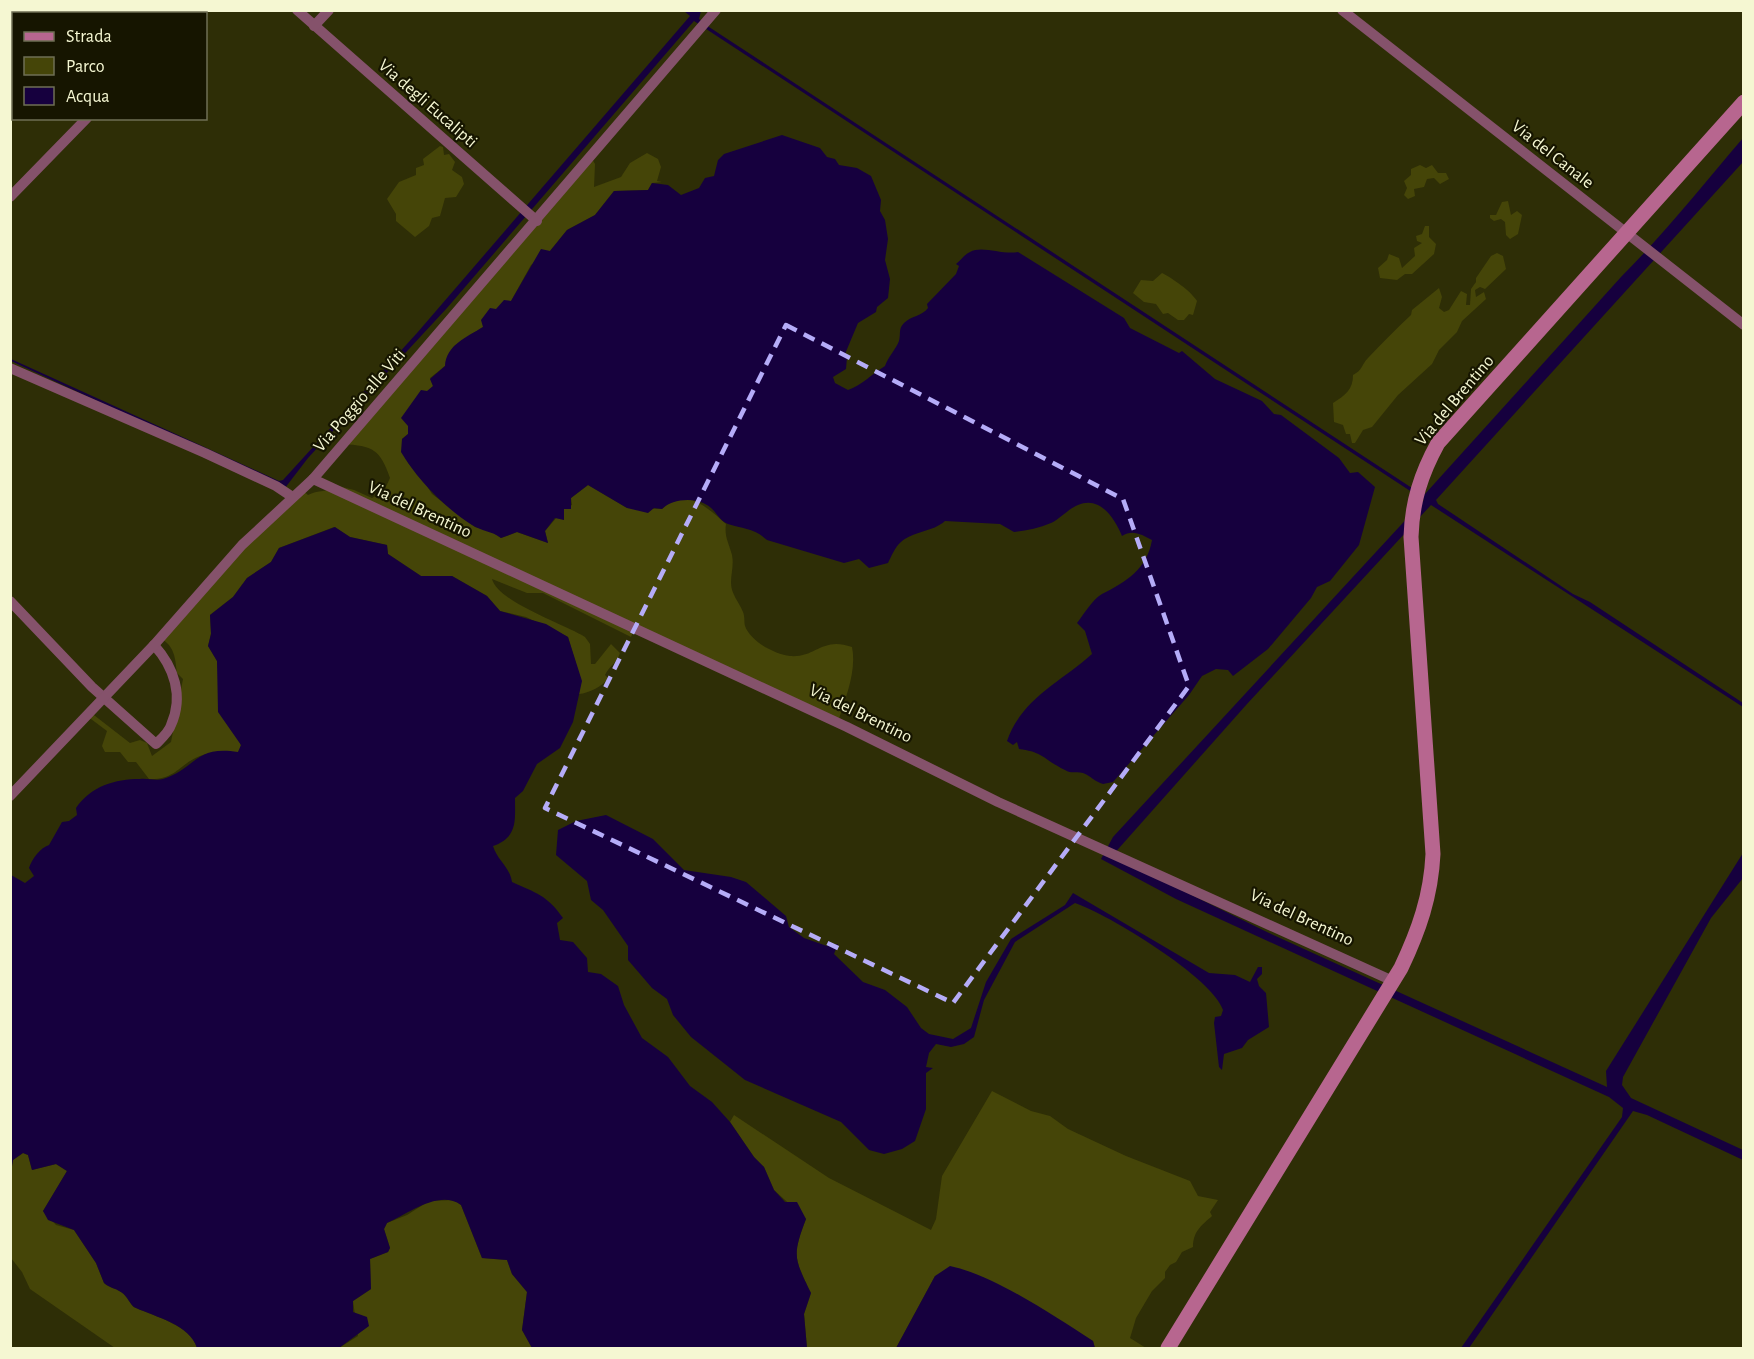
<svg xmlns="http://www.w3.org/2000/svg" width="1754" height="1359" viewBox="0 0 1754 1359" font-family="'Alegreya Sans',sans-serif">
<style>
.green{fill:#454508}
.water{fill:#16003e}
.lines{fill:none;stroke-linecap:round;stroke-linejoin:round}
.street{stroke:#85526b;stroke-width:10}
.secondary{stroke:#b7668f;stroke-width:15}
.marked{fill:none;stroke:#b5acf8;stroke-width:4.5;stroke-dasharray:12 8;stroke-linejoin:round}
.labels{text-anchor:middle;stroke-width:4.5;stroke-linejoin:round;paint-order:stroke}
.street-label{font-size:18px;fill:#f5f7d2;stroke:#161500}
</style>
<rect width="100%" height="100%" fill="#2e2e06"/>
<g class="green">
<polygon points="440,146 443,147 444,155 449,154 455,162 452,170 462,177 464,184 456,197 445,198 440,216 432,218 429,226 415,237 396,221 396,214 387,199 399,182 416,175 416,168 424,165 423,159"/>
<path d="M 647,153 L 658,159 L 661,167 L 657,181 L 662,182 L 652,183 L 648,190 L 614,191 L 595,215 L 567,230 L 550,251 L 531,265 L 511,301 L 483,327 L 454,346 L 445,366 L 430,378 L 433,386 L 408,426 L 408,434 L 402,439 L 408,463 L 420,475 L 432,494 L 475,527 L 493,532 L 501,538 L 517,532 L 548,543 L 545,531 L 564,509 L 572,505 L 571,498 L 588,485 L 627,508 L 662,509 C 685,486 708,508 726,524 C 724,537 729,543 732,555 C 734,565 731,573 731,583 C 731,594 739,602 743,612 C 745,617 744,622 745,626 C 751,642 775,654 790,656 C 816,658 822,636 852,647 C 857,671 845,699 838,722 L 634,630 L 631,637 L 543,593 L 527,593 L 492,579 C 498,602 564,624 585,637 L 590,644 L 591,664 L 595,664 L 611,644 L 620,653 C 617,663 609,666 605,675 L 608,678 C 602,687 589,693 579,694 L 581,681 L 568,637 L 526,617 L 500,611 L 487,596 L 452,576 L 421,576 L 388,554 L 387,545 L 350,537 L 334,527 L 279,548 L 271,562 L 247,578 L 233,597 L 210,615 L 211,633 L 208,646 L 217,661 L 219,678 L 241,746 L 238,752 C 226,753 212,751 200,756 C 179,764 176,780 149,779 L 136,762 L 128,762 L 120,752 L 105,752 L 102,746 L 107,731 L 87,716 L 90,712 L 130,743 L 140,740 L 147,743 L 152,756 L 171,742 L 183,679 L 177,673 C 175,658 175,646 160,638 L 301,489 L 308,495 C 317,490 329,492 338,486 L 354,490 L 372,498 L 384,491 L 390,478 C 380,449 373,446 343,444 L 591,157 L 595,164 L 594,187 L 621,177 L 630,163 Z"/>
<polygon points="1420,165 1426,168 1432,165 1438,173 1446,173 1449,179 1440,184 1434,178 1427,179 1424,187 1414,189 1415,196 1408,199 1404,195 1407,188 1404,181 1411,175 1411,169"/>
<polygon points="1508,201 1511,215 1517,211 1522,215 1518,234 1510,239 1506,235 1505,222 1501,219 1494,221 1490,218 1490,215 1496,215 1502,202"/>
<polygon points="1425,226 1429,226 1429,237 1436,244 1434,254 1412,274 1405,274 1397,280 1380,278 1378,268 1387,260 1389,254 1399,258 1402,268 1415,256 1414,248 1422,243 1417,241 1416,236 1422,234"/>
<path d="M 1497,253 L 1503,256 L 1506,269 L 1485,289 L 1480,287 L 1475,290 L 1476,297 L 1484,292 L 1486,299 L 1462,321 L 1457,332 L 1439,350 L 1432,364 L 1398,395 L 1372,427 L 1363,430 L 1355,443 L 1352,443 L 1350,434 L 1346,434 L 1343,425 L 1334,422 L 1333,403 C 1346,395 1353,389 1353,375 C 1363,370 1361,365 1368,358 C 1382,343 1396,329 1411,315 L 1412,310 L 1439,288 L 1442,297 L 1439,308 L 1444,312 L 1449,310 L 1461,291 L 1467,294 L 1466,305 L 1470,305 L 1471,289 L 1476,282 L 1476,278 L 1491,256 Z"/>
<path d="M 1162,273 C 1172,278 1191,291 1197,301 L 1193,315 L 1189,314 L 1184,320 L 1178,320 L 1168,313 L 1163,314 L 1156,304 L 1144,302 L 1133,293 L 1141,280 L 1153,281 Z"/>
<path d="M 992,1091 L 1031,1111 L 1050,1116 L 1068,1129 L 1126,1156 L 1190,1181 L 1198,1196 L 1218,1200 L 1210,1212 L 1212,1216 C 1202,1225 1193,1231 1193,1247 L 1182,1252 L 1176,1262 L 1170,1265 L 1165,1272 L 1165,1278 L 1152,1291 L 1136,1318 L 1130,1338 L 1146,1348 L 1095,1348 L 1093,1341 L 1007,1291 L 935,1276 L 896,1348 L 807,1348 L 804,1314 L 811,1293 C 794,1258 792,1256 806,1219 L 774,1190 L 764,1167 L 754,1157 L 730,1122 L 734,1115 L 829,1178 L 931,1230 L 936,1219 L 942,1176 Z"/>
<path d="M 23,1153 L 28,1155 L 32,1170 L 56,1164 L 67,1171 L 43,1211 L 56,1225 L 74,1230 L 96,1263 L 104,1283 C 110,1288 115,1288 121,1292 C 128,1296 130,1306 136,1308 C 156,1317 190,1325 197,1348 L 115,1348 L 30,1289 L 22,1272 L 11,1258 L 10,1173 L 13,1160 Z"/>
<polygon points="454,1200 461,1205 482,1258 507,1260 512,1274 527,1292 522,1330 532,1348 339,1348 358,1336 353,1301 371,1289 370,1259 388,1252 390,1248 384,1229 387,1223 407,1215 429,1201"/>
</g>
<g class="water">
<path d="M 684,11 L 701,11 L 699,19 L 709,27 L 1415,490 L 1425,494 L 1621,277 C 1664,234 1703,185 1743,138 L 1743,162 L 1436,500 L 1438,504 L 1573,594 L 1590,602 L 1743,703 L 1743,707 L 1431,505 L 1247,704 L 1112,856 L 1269,933 L 1607,1087 L 1606,1071 L 1743,853 L 1743,878 L 1711,918 L 1623,1077 L 1622,1085 L 1631,1098 L 1743,1150 L 1743,1160 L 1647,1115 L 1633,1111 L 1469,1348 L 1461,1348 L 1622,1117 L 1623,1108 L 1609,1097 L 1176,899 L 1101,859 L 1113,837 L 1424,500 L 694,21 L 447,308 L 308,458 L 285,488 L 11,361 L 11,359 L 279,481 L 283,480 L 417,333 L 690,16 Z"/>
<path d="M 782,135 L 820,148 L 827,157 L 835,159 L 839,165 L 857,168 L 871,176 L 881,200 L 880,211 L 885,220 L 888,239 L 885,260 L 890,279 L 888,298 L 877,307 L 876,312 L 858,323 L 845,354 L 847,357 L 846,369 L 833,377 L 835,383 L 848,390 C 861,386 873,373 885,366 C 888,357 896,349 899,341 C 901,334 898,329 904,323 C 911,316 922,316 928,308 L 927,304 L 956,274 L 959,266 L 956,264 C 961,260 964,255 970,252 C 982,245 1002,255 1018,252 L 1124,318 L 1130,328 L 1179,353 L 1182,351 L 1215,379 L 1262,401 L 1274,414 L 1281,415 L 1339,458 L 1350,473 L 1358,472 L 1375,487 L 1359,545 L 1330,581 L 1317,587 L 1311,598 L 1268,649 L 1233,676 L 1228,670 L 1216,669 L 1202,676 L 1189,695 L 1113,782 L 1103,784 C 1095,782 1091,776 1083,773 C 1077,771 1071,774 1065,770 C 1044,760 1044,752 1019,749 L 1017,742 L 1013,745 L 1007,741 C 1022,698 1061,682 1092,654 L 1085,631 L 1077,623 C 1084,614 1092,600 1102,594 C 1126,582 1147,569 1152,540 C 1142,535 1133,529 1122,536 C 1115,519 1100,495 1078,505 C 1068,509 1060,519 1051,523 C 1039,528 1026,531 1014,532 L 1000,524 L 945,521 C 933,532 913,531 901,542 C 895,547 891,557 888,563 L 869,568 L 859,559 L 844,563 L 767,540 C 754,528 743,529 728,524 C 719,521 715,509 707,505 C 694,497 672,499 662,509 L 654,508 L 648,513 L 627,508 L 588,485 L 571,498 L 571,509 L 564,509 L 564,520 L 555,518 L 545,531 L 548,543 L 517,532 L 501,538 C 492,531 481,531 472,525 C 446,509 416,478 401,452 L 402,439 L 408,434 L 408,426 L 401,418 L 421,390 L 427,391 L 433,386 L 430,379 L 445,366 C 446,345 467,337 483,327 L 481,320 L 490,308 L 496,309 L 504,300 L 511,301 L 541,249 L 550,251 L 567,230 L 595,215 L 614,191 L 648,190 L 652,183 L 668,185 L 681,195 L 699,188 L 705,178 L 714,176 L 718,160 L 724,154 Z"/>
<path d="M 335,527 L 350,537 L 387,545 L 388,554 L 421,576 L 452,576 L 487,596 L 500,611 L 546,624 L 568,637 L 582,681 L 573,722 L 560,748 L 537,764 L 523,791 L 515,798 C 515,821 518,837 493,846 C 497,860 510,867 512,882 C 536,893 547,895 563,918 L 557,923 L 560,940 L 573,942 L 587,958 L 588,972 L 601,974 L 618,986 L 624,1005 L 642,1038 L 668,1057 L 690,1086 L 712,1102 L 730,1122 L 754,1157 L 764,1167 L 774,1190 L 785,1202 L 797,1202 L 806,1219 C 792,1256 794,1258 811,1293 L 804,1314 L 807,1348 L 532,1348 L 522,1330 L 527,1292 L 512,1274 L 507,1260 L 482,1258 L 461,1205 C 439,1189 408,1214 387,1223 L 384,1229 L 390,1248 L 388,1252 L 370,1259 L 371,1289 L 353,1301 L 353,1312 L 367,1317 L 369,1326 L 339,1348 L 197,1348 C 190,1325 156,1317 136,1308 C 130,1306 128,1296 121,1292 C 115,1288 110,1288 104,1283 L 96,1263 L 74,1230 L 48,1220 L 43,1211 L 67,1171 L 56,1164 L 32,1170 L 28,1155 L 23,1153 L 13,1160 L 11,1173 L 11,875 L 25,883 L 34,876 L 29,868 C 32,859 40,848 49,845 L 62,822 L 69,821 L 77,815 L 76,808 C 91,786 115,779 140,779 C 147,778 156,781 163,779 C 196,769 194,745 238,752 L 241,745 L 218,712 L 217,661 L 208,646 L 211,634 L 210,615 L 233,597 L 247,578 L 271,562 L 279,548 Z"/>
<path d="M 606,815 L 653,839 L 684,870 L 731,877 L 746,882 L 786,916 L 789,927 L 804,938 L 827,946 L 838,944 L 834,954 L 863,982 L 885,990 L 907,1007 L 921,1028 L 929,1034 L 953,1039 L 971,1028 L 986,982 L 1011,939 L 1065,905 L 1073,893 L 1209,973 L 1235,975 L 1250,982 L 1258,967 L 1262,967 L 1262,974 L 1257,979 L 1259,986 L 1266,993 L 1269,1027 L 1248,1040 L 1242,1048 L 1224,1054 L 1222,1070 L 1219,1067 L 1214,1023 L 1215,1017 L 1221,1016 L 1223,1010 C 1213,978 1108,914 1075,903 L 1015,942 L 984,1000 L 974,1037 L 964,1044 L 951,1047 L 936,1044 L 929,1053 L 926,1067 L 933,1068 L 926,1073 L 926,1109 L 915,1141 L 902,1149 L 884,1154 L 869,1150 L 841,1122 L 745,1080 L 691,1037 L 673,1015 L 667,999 L 652,988 L 628,960 L 628,946 L 603,910 L 591,900 L 587,881 L 556,855 L 558,830 L 576,821 Z"/>
<path d="M 950,1266 C 994,1275 1054,1316 1093,1341 L 1095,1348 L 896,1348 L 935,1276 Z"/>
</g>
<g class="lines">
<g class="street">
<polyline points="297,10 537,221"/>
<polyline points="1342,10 1744,325"/>
<polyline points="188,14 191,10"/>
<polyline points="314,26 329,10"/>
<polyline points="10,197 87,118"/>
<polyline points="10,368 205,453 276,486 291,496"/>
<polyline points="313,479 847,727 998,802 1393,981"/>
<path d="M 10,601 L 92,687 L 156,744 C 161,739 169,732 171,725 C 184,696 174,667 154,645"/>
<polyline points="10,796 154,645 242,545 313,479 716,10"/>
</g>
<path class="secondary" d="M 1168,1348 L 1401,968 C 1419,930 1431,896 1433,854 L 1411,537 C 1412,502 1421,474 1438,443 L 1744,102"/>
</g>
<path class="marked" d="M 786,325 L 1123,499 L 1189,686 L 953,1003 L 545,808 Z"/>
<g class="labels">
<g class="street-label">
<text transform="translate(428 103) rotate(41)" y="6">Via degli Eucalipti</text>
<text transform="translate(1553 154) rotate(38)" y="6">Via del Canale</text>
<text transform="translate(359 400) rotate(-49)" y="6">Via Poggio alle Viti</text>
<text transform="translate(1454 400) rotate(-50)" y="6">Via del Brentino</text>
<text transform="translate(420 509) rotate(25)" y="6">Via del Brentino</text>
<text transform="translate(861 713) rotate(26)" y="6">Via del Brentino</text>
<text transform="translate(1302 917) rotate(25)" y="6">Via del Brentino</text>
</g>
</g>
<rect width="1754" height="1359" fill="none" stroke="#f5f7d2" stroke-width="24"/>
<rect x="12" y="12" width="195" height="108" fill="#161500" stroke="#6f6f54" stroke-width="1.5"/>
<rect x="24" y="32" width="30" height="9" fill="#b7668f" stroke="#6f6f54" stroke-width="1.5"/>
<text x="66" y="42" font-size="18" fill="#f5f7d2">Strada</text>
<rect x="24" y="57" width="30" height="18" fill="#454508" stroke="#6f6f54" stroke-width="1.5"/>
<text x="66" y="72" font-size="18" fill="#f5f7d2">Parco</text>
<rect x="24" y="87" width="30" height="18" fill="#16003e" stroke="#6f6f54" stroke-width="1.5"/>
<text x="66" y="102" font-size="18" fill="#f5f7d2">Acqua</text>
</svg>
